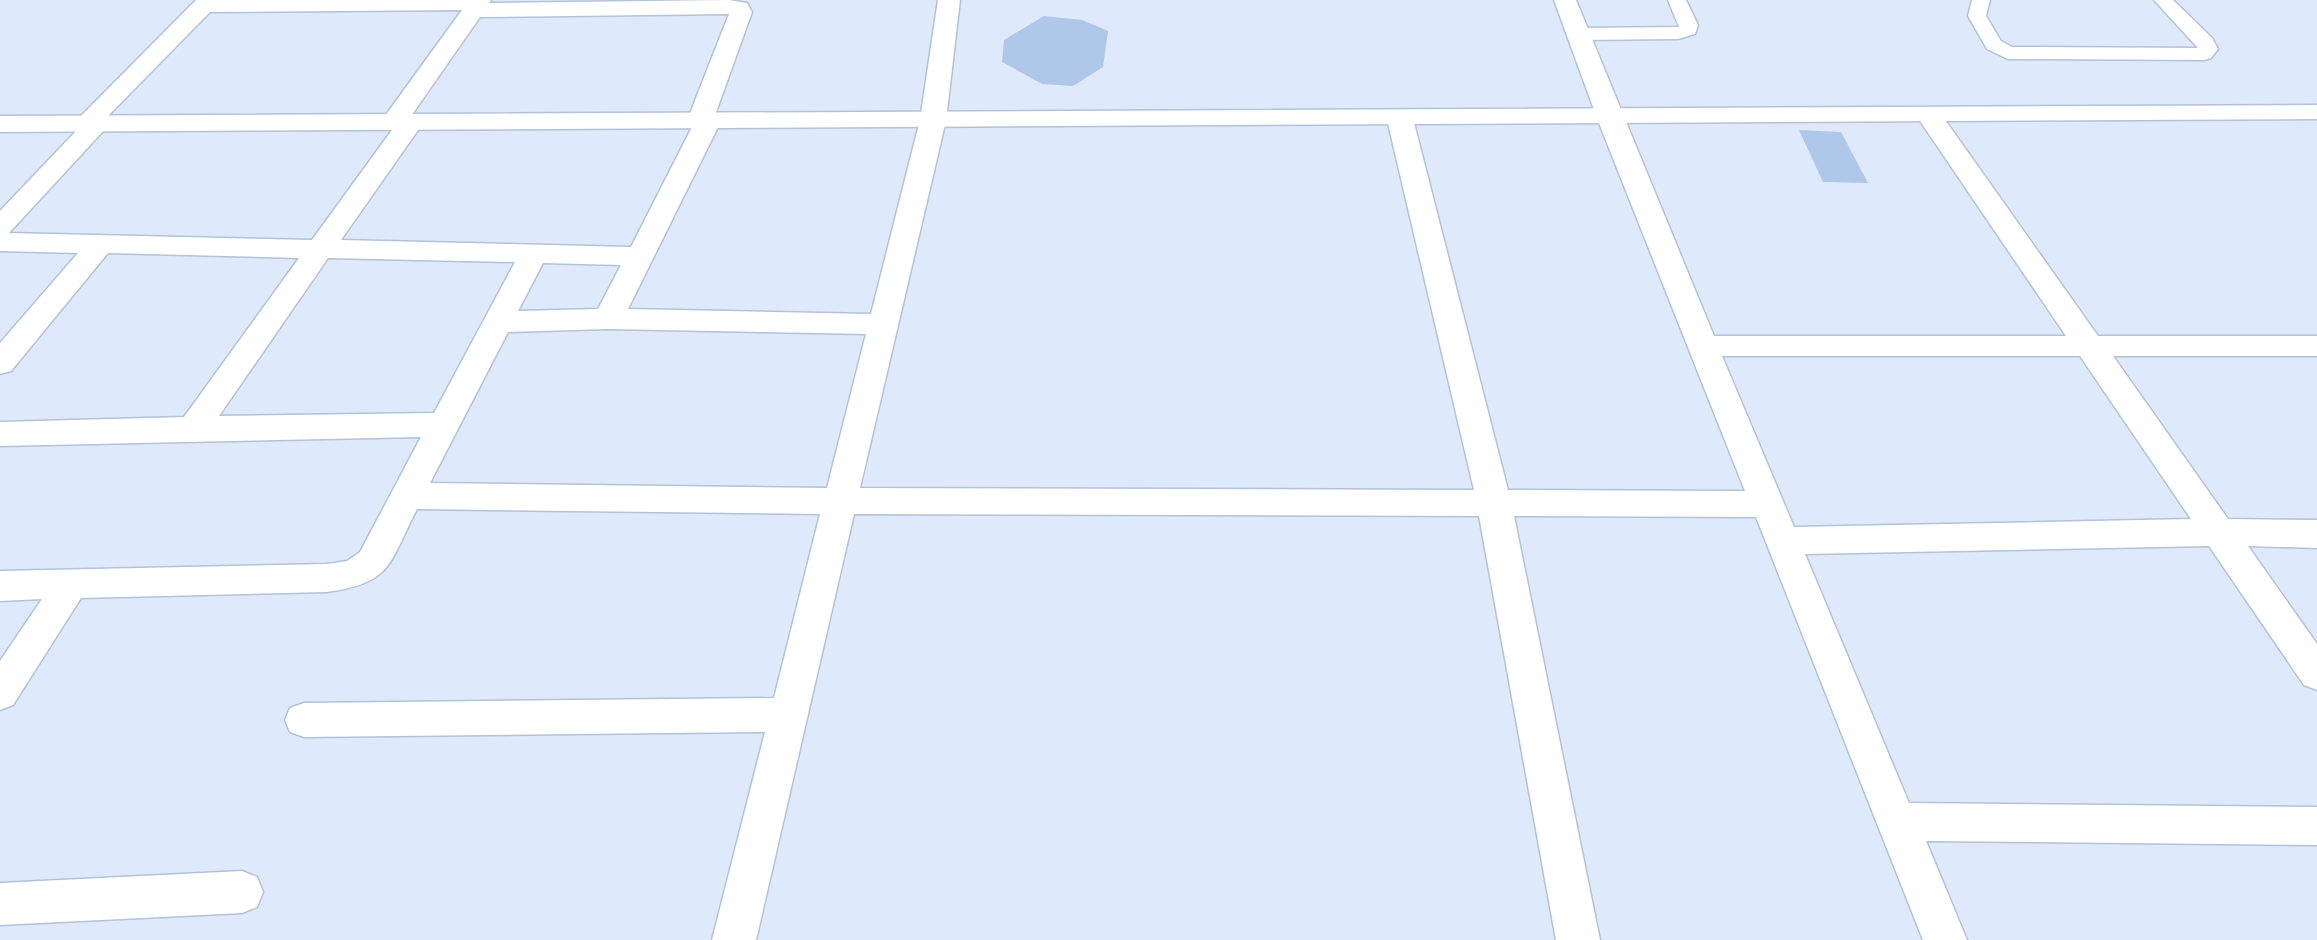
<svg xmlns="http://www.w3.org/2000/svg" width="2317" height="940" viewBox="0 0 2317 940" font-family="'Varela Round',sans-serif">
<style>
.building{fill:#afc7e8}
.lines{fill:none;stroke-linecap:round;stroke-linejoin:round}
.service-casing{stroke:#b3c2d7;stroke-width:3}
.minor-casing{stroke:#b3c2d7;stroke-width:3}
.tertiary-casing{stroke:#b3c2d7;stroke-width:3}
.service{fill:#fff;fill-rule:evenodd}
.minor{fill:#fff;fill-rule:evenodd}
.tertiary{fill:#fff;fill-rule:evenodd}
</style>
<rect width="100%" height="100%" fill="#deeafb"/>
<g class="building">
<polygon points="1044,16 1082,20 1108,31 1103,67 1073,86 1042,84 1002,62 1004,40"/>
<polygon points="1799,130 1841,132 1868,183 1823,182"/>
</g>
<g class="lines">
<g class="service-casing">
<g id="service">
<polygon points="1668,0 1686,0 1698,25 1695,34 1678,39 1578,40 1569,34 1578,28 1679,27"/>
<polygon points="1972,0 1990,0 1986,16 2001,41 2012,47 2198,48 2154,0 2173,0 2212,38 2218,49 2211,58 2204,60 2008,59 1987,49 1968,16"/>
</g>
</g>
<g class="minor-casing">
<g id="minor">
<path d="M 196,0 L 491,0 L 489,3 L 729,0 L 747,3 L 752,12 L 715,115 L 721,121 L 628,309 L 871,314 L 920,120 L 938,0 L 960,0 L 946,120 L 860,488 L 1474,490 L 1387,119 L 1391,114 L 1400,111 L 1409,114 L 1413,119 L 1508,490 L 1745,491 L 1597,118 L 1554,0 L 1576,0 L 1714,336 L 2066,336 L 1916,115 L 1920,110 L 1929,107 L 1938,110 L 2098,336 L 2317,336 L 2317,356 L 2113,356 L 2228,519 L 2317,520 L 2317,548 L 2248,546 L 2317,644 L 2317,690 L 2304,685 L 2209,546 L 1805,554 L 1909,803 L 2317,807 L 2317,845 L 1926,841 L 1967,940 L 1923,940 L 1756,517 L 1514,516 L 1600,940 L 1556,940 L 1479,516 L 854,514 L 756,940 L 712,940 L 765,732 L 304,737 L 290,732 L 285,720 L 290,708 L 304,703 L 774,698 L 820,514 L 417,509 C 389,563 393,583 327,592 L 81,598 L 13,705 L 0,710 L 0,661 L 42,599 L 0,601 L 0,571 L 327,564 L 347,561 L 360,552 L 421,437 L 0,446 L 0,422 L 184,417 L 299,258 L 108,253 L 11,371 L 0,374 L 0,343 L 78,253 L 0,251 L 0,211 L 78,129 L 74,124 L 78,119 ZM 462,10 L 380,123 L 384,128 L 392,130 L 312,240 L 9,233 L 105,129 L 109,124 L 105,119 L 210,12 ZM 729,14 L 687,121 L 692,127 L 631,247 L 341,240 L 423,123 L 419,118 L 411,116 L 480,17 ZM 328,258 L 515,262 L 434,413 L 219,416 ZM 543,263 L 621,265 L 598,309 L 518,311 ZM 608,329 L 866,334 L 827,488 L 430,483 L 508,332 ZM 1722,356 L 2080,356 L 2191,519 L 1794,527 Z"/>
<polygon points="242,871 257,877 263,892 257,907 242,913 0,925 0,883"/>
</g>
</g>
<g class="tertiary-casing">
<polygon id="tertiary" points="2317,105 2317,119 0,132 0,116"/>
</g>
<use href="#service" class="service"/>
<use href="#minor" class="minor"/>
<use href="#tertiary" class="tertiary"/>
</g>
</svg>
